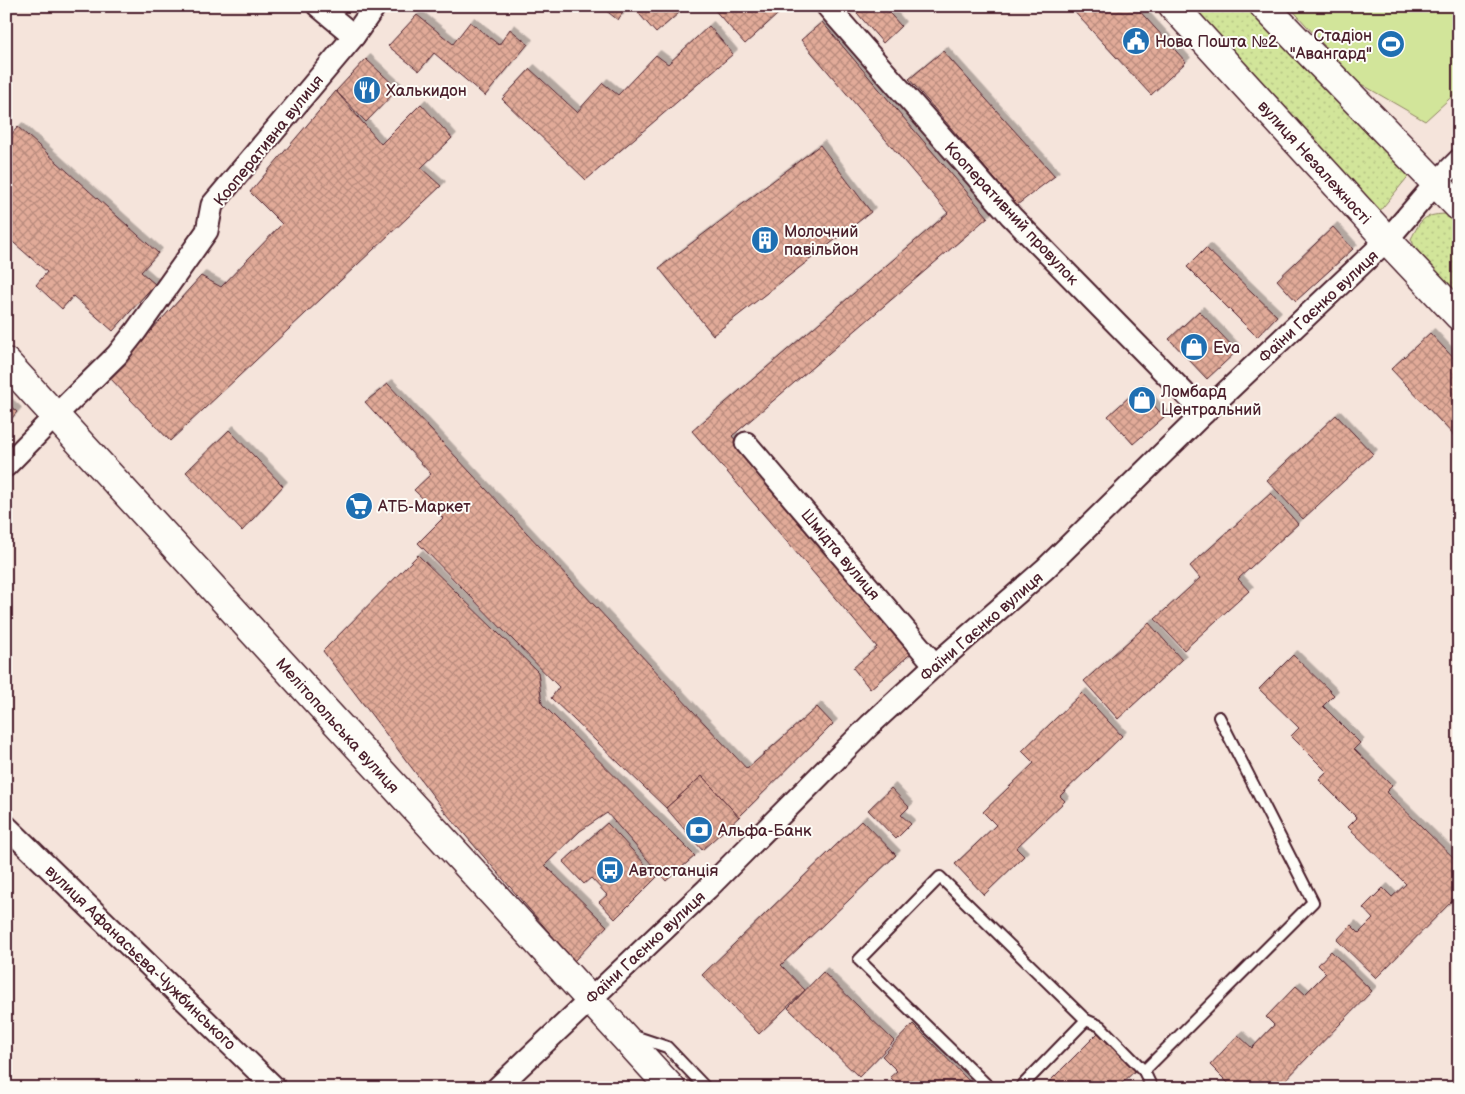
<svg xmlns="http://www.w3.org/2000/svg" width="1465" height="1094" viewBox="0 0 1465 1094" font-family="'Balsamiq Sans',sans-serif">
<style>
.park{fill:url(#park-dots);stroke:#8e8262}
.pitch{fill:#d2e59a;stroke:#8e8262}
.building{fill:url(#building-cross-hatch);stroke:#4a1f2b;filter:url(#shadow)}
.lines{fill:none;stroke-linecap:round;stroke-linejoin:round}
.lane-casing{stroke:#4a1f2b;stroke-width:14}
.street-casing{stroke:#4a1f2b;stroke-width:25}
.secondary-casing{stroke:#4a1f2b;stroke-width:31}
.lane{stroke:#fdfcf7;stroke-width:10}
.street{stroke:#fdfcf7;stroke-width:21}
.secondary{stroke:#fdfcf7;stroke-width:28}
.labels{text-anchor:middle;stroke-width:4;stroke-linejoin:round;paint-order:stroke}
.poi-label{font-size:16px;fill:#4a1f2b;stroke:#fdfcf7;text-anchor:start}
.street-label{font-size:16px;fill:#4a1f2b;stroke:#fdfcf7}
</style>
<defs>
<pattern id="park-dots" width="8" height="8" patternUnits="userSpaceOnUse" patternTransform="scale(1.25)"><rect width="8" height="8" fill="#d2e59a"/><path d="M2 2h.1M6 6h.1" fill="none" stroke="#b6c485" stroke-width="1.8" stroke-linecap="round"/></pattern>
<pattern id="building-cross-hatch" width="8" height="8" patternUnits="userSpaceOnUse" patternTransform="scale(1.25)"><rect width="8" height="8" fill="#e2ab99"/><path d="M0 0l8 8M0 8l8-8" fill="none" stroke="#b98b7d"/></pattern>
<filter id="shadow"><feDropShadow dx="4.5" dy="-4.5" stdDeviation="0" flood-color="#0004"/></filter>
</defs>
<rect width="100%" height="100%" fill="#f5e4db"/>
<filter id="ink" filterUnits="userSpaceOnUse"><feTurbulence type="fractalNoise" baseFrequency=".02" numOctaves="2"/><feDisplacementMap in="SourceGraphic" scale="10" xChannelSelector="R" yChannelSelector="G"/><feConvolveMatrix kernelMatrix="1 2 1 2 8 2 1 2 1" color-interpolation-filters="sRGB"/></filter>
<g filter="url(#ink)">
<g class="park">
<polygon points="1187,6 1251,6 1411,173 1379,212"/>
<path d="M 1445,214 L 1459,227 L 1459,299 L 1417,252 L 1411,239 C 1421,219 1423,215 1445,214 Z"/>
</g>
<polygon class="pitch" points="1289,6 1459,6 1459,90 1425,121 1356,81"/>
<g class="building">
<polygon points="600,6 627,6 618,20"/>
<polygon points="632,6 687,6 656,33"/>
<polygon points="711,6 787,6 745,44"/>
<polygon points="851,6 883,6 901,26 883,43"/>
<polygon points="1069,6 1135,6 1186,62 1151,95"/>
<polygon points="417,15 453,44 470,22 499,45 510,29 528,44 485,96 434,53 419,71 388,46"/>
<polygon points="822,22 988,217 732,436 914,651 870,689 853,668 877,647 692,431 948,213 801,40"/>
<polygon points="709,26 733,54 586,180 502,99 530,69 577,112 603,83 618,95 656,55 668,64"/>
<polygon points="943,51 1055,176 1017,205 909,79"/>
<polygon points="366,59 398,89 366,122 336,91"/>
<polygon points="336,91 381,144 421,104 452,138 421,168 441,186 170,441 109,377 201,276 221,287 282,224 250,192"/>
<polygon points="18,127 158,253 141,272 155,284 113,331 73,296 62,309 36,285 47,272 6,236 6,140"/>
<polygon points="820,145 871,212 713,335 659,268"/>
<polygon points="1333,227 1353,249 1296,301 1277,280"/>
<polygon points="1206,248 1277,316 1257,337 1187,267"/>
<polygon points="1199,311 1237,351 1207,379 1169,339"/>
<polygon points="1430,333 1459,364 1459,441 1391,369"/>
<polygon points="388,384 747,769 817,707 833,724 739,817 702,776 666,808 551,698 559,687 418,543 443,518 414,490 431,474 365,402"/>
<polygon points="1139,388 1164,417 1133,444 1108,416"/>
<polygon points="6,402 17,412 6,425"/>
<polygon points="1336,415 1373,454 1303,519 1267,480"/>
<polygon points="229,430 283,486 242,531 186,472"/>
<polygon points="1271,493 1298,524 1238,579 1249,591 1184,650 1155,619 1200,578 1190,566"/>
<polygon points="418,555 538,672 542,704 695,856 666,881 607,813 580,831 545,865 607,926 574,961 446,813 323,651"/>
<polygon points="1149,623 1182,660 1118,719 1084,681"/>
<polygon points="1293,655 1334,695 1323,706 1360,743 1354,749 1392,786 1386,792 1459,863 1459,894 1376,978 1337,940 1351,925 1359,933 1373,919 1363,908 1383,888 1392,897 1406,884 1348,827 1357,818 1319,780 1327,772 1291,736 1299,728 1259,689"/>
<polygon points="1082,693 1122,736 1060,796 1065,801 1016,848 1024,856 984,895 955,864 996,825 983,812 1034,763 1022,751"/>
<polygon points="702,776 739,817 702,850 666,808"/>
<polygon points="891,788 909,807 901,815 911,824 896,839 868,810"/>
<polygon points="862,820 896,855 781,965 805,990 759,1034 702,975"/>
<polygon points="607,823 657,877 615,919 599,902 607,895 591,878 584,884 563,862"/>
<polygon points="1331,951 1372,991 1278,1088 1233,1088 1210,1065 1238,1035 1252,1048 1274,1025 1266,1017 1296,986 1305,994 1326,973 1318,965"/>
<polygon points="823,972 894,1041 859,1077 788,1008"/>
<polygon points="913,1024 976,1088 901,1088 890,1077 897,1071 882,1056"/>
<polygon points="1101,1030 1138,1068 1117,1088 1043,1088"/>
</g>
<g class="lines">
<g class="lane-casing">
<g id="lane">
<polyline points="634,1036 667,1047 706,1088"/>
<polyline points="990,1088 859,960 940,877 1086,1020 1100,1026 1144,1071"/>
<polyline points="1020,1088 1086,1020"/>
<polyline points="1152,1088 1144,1071 1313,902 1219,717"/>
</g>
</g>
<g class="street-casing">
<g id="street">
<polyline points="318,6 354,36"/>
<polyline points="827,6 1011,216 1204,413"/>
<polyline points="746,443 935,665"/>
<polyline points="6,466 55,416 117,355 136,331 207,231 212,205 354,36 375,6"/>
<polyline points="6,826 275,1088"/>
<polyline points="497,1088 707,889 870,725 935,665 1045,569 1204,413 1387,240 1436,183 1459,160"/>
</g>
</g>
<g class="secondary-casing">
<g id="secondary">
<polyline points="1173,6 1387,240 1459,316"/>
<polyline points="1264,6 1459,207"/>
<polyline points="6,362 671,1088"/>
</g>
</g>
<use href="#lane" class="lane"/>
<use href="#street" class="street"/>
<use href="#secondary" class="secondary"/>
</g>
</g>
<defs>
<g id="civic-disc" transform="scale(1.4375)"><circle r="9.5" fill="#1f6fb2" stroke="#fdfcf7"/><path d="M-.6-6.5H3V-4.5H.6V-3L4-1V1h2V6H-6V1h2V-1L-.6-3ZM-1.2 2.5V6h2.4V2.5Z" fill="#fff"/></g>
<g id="stadium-disc" transform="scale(1.4375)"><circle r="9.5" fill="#1f6fb2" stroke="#fdfcf7"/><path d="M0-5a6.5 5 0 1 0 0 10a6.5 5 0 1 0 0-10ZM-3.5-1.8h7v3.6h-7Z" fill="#fff"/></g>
<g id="restaurant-disc" transform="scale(1.4375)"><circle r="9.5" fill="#1f6fb2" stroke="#fdfcf7"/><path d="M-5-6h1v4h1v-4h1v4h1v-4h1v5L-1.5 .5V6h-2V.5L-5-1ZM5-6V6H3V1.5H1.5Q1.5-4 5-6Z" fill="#fff"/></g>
<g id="building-disc" transform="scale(1.4375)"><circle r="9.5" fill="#1f6fb2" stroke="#fdfcf7"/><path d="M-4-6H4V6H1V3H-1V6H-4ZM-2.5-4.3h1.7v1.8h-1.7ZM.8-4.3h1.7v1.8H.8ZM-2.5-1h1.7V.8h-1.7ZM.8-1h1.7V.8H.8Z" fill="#fff"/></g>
<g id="shop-disc" transform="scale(1.4375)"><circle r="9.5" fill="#1f6fb2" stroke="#fdfcf7"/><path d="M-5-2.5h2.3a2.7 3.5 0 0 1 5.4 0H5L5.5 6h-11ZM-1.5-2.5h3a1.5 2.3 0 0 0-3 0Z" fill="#fff"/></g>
<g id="supermarket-disc" transform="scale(1.4375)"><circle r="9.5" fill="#1f6fb2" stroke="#fdfcf7"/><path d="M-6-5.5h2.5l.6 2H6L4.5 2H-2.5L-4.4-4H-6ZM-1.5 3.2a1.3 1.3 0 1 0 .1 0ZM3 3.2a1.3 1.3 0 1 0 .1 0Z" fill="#fff"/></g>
<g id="bank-disc" transform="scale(1.4375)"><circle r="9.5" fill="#1f6fb2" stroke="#fdfcf7"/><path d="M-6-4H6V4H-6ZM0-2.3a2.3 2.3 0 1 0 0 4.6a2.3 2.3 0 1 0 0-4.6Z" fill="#fff"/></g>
<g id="bus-disc" transform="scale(1.4375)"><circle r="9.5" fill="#1f6fb2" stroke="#fdfcf7"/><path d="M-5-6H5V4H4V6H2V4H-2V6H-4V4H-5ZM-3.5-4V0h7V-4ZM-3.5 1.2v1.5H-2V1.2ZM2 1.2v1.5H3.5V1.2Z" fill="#fff"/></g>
</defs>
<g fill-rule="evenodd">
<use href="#civic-disc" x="1136" y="41"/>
<use href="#stadium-disc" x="1391" y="44"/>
<use href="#restaurant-disc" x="367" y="90"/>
<use href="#building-disc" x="765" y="240"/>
<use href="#shop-disc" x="1194" y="347"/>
<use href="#shop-disc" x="1142" y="400"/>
<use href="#supermarket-disc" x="359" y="506"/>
<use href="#bank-disc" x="699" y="830"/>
<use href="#bus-disc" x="610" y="870"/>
</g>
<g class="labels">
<g class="poi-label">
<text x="1372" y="41" text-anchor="end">Стадіон<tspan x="1372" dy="18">"Авангард"</tspan></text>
<text x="1155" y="47">Нова Пошта №2</text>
<text x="386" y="96">Халькидон</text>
<text x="784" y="237">Молочний<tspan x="784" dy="18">павільйон</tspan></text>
<text x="1213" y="353">Eva</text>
<text x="1161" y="397">Ломбард<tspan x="1161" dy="18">Центральний</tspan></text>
<text x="378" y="512">АТБ-Маркет</text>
<text x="718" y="836">Альфа-Банк</text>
<text x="629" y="876">Автостанція</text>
</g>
<g class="street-label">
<text transform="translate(268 140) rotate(-51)" y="6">Кооперативна вулиця</text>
<text transform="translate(1315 162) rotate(48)" y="6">вулиця Незалежності</text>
<text transform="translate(1012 213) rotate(47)" y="6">Кооперативний провулок</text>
<text transform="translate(1318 306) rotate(-43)" y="6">Фаїни Гаєнко вулиця</text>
<text transform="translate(841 554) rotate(50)" y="6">Шмідта вулиця</text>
<text transform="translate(981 626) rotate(-41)" y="6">Фаїни Гаєнко вулиця</text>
<text transform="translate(338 725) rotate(48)" y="6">Мелітопольська вулиця</text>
<text transform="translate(645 947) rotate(-43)" y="6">Фаїни Гаєнко вулиця</text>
<text transform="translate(141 957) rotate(44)" y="6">вулиця Афанасьєва-Чужбинського</text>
</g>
</g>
<rect width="1465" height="1094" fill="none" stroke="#fdfcf7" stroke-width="25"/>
<rect x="12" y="12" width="1440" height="1069" fill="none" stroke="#4a1f2b" stroke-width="2" filter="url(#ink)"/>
</svg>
